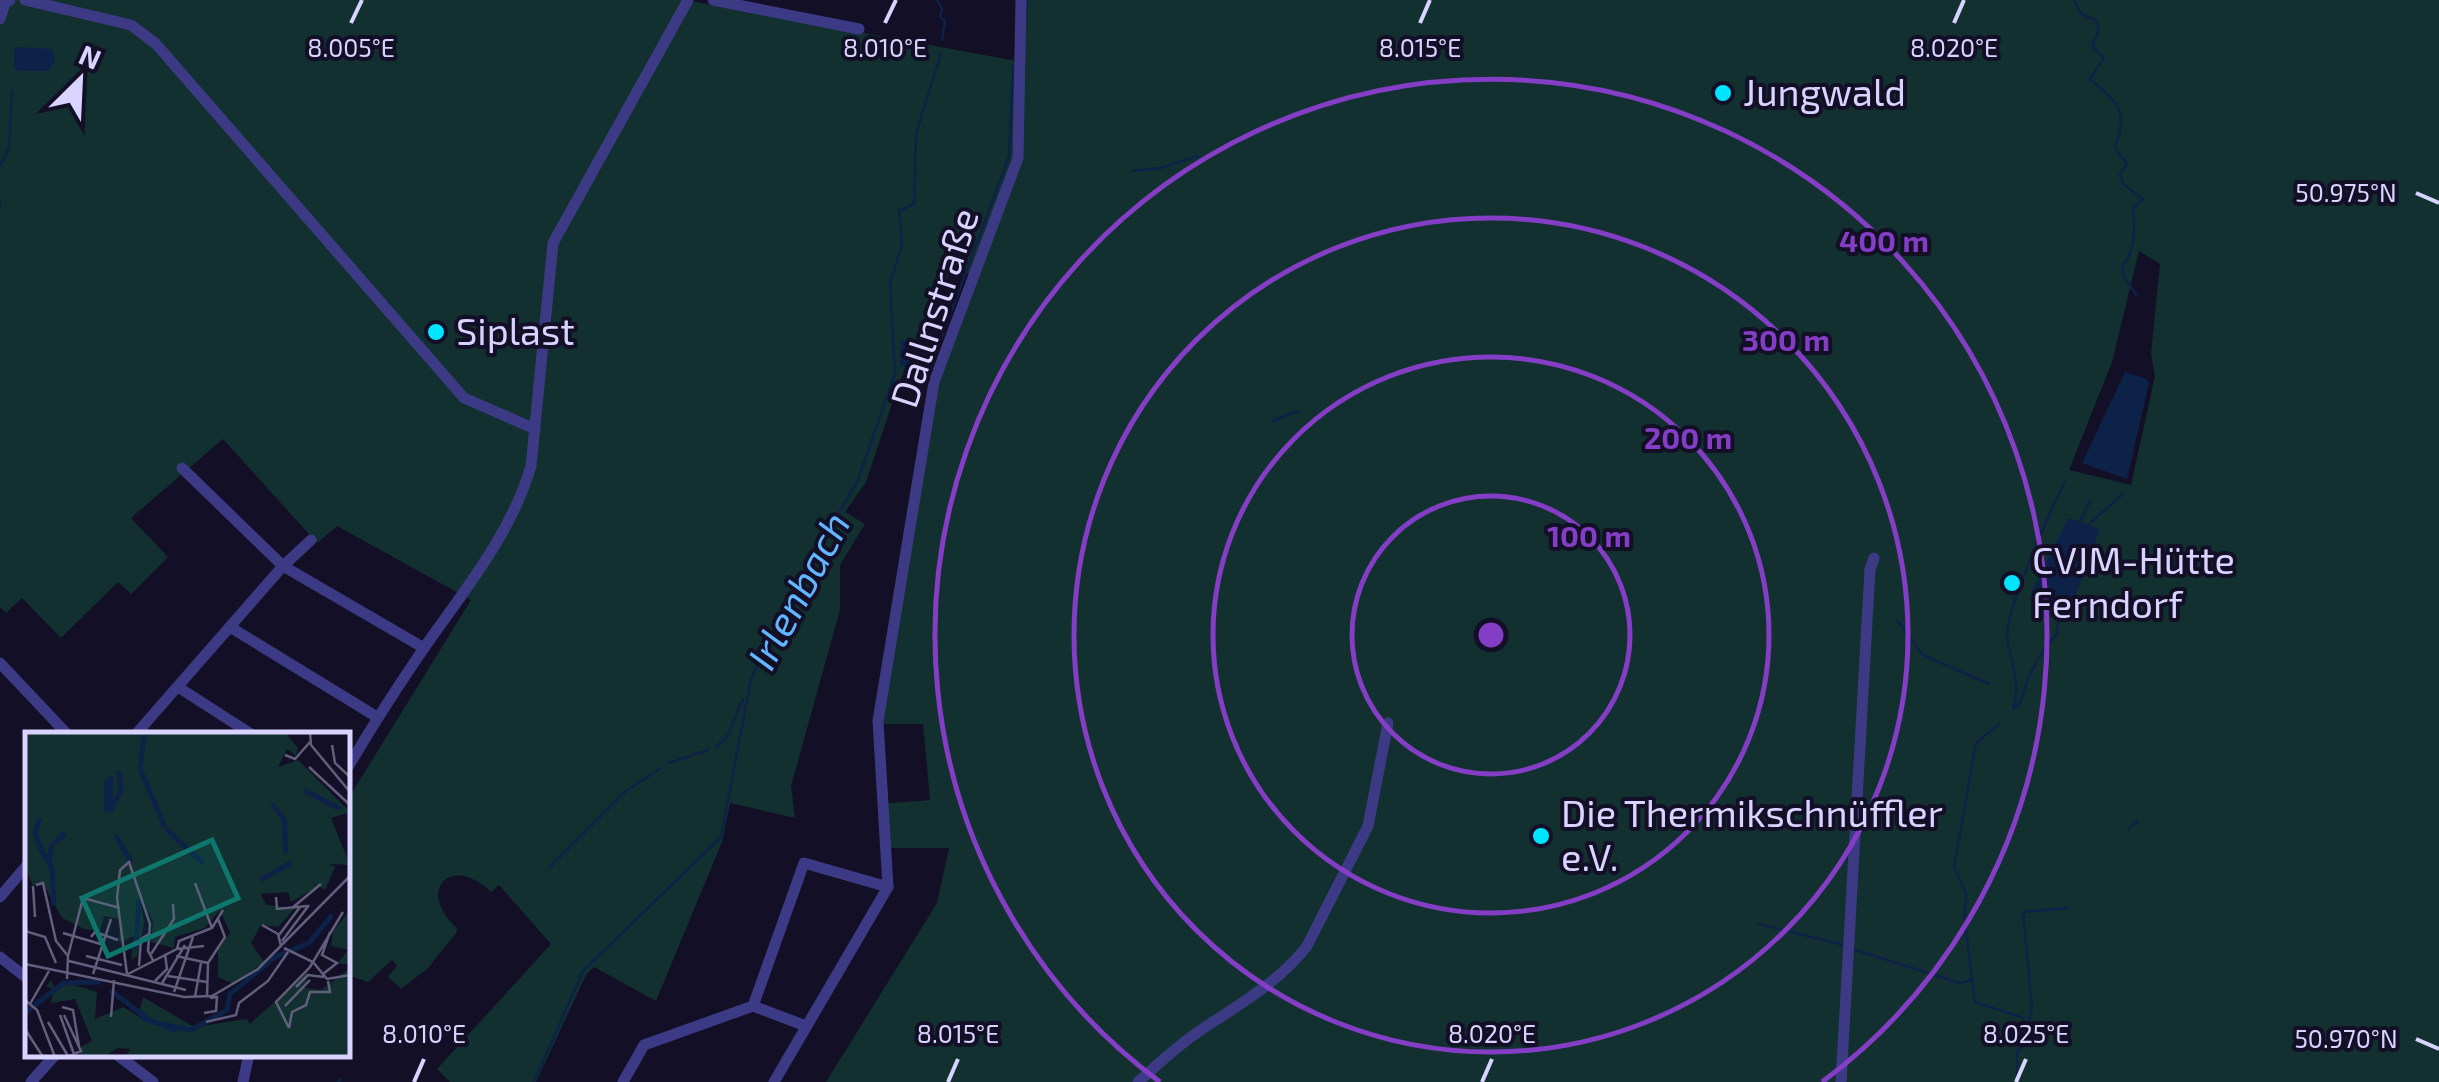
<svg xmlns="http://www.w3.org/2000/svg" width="2439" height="1082" viewBox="0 0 2439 1082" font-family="'Exo 2',sans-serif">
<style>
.green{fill:#12302f;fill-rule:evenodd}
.water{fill:#0c2248}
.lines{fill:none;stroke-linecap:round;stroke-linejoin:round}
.stream{stroke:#0c2248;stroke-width:2.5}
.minor{stroke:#3d3a85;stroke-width:11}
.ticks{fill:none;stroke:#d9d4ff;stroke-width:4}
.ring{fill:none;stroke:#843dc5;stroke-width:5}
.poi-dot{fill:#00e5ff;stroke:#130f26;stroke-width:4}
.labels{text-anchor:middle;stroke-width:8;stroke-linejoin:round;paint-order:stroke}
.poi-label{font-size:38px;fill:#d9d4ff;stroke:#130f26;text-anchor:start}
.street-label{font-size:38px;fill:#d9d4ff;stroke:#130f26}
.water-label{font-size:40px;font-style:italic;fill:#62b6ff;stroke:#130f26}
.inset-river{fill:none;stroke:#0c2248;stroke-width:5}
.inset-road{fill:none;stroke:#625e7d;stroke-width:2.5}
.view{fill:#0f766e;fill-opacity:0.15;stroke:#0f766e;stroke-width:5}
.inset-edge{fill:none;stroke:#d9d4ff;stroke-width:5}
.ticks-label{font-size:25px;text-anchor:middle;fill:#d9d4ff;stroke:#130f26;stroke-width:8;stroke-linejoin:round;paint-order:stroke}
.centre{fill:#843dc5;stroke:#130f26;stroke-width:5}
.ring-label{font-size:30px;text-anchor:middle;font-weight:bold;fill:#843dc5;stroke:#130f26;stroke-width:8;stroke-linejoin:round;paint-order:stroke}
</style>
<rect width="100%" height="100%" fill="#130f26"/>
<path class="green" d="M 0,0 L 685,0 L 1022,62 L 1025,0 L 2439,0 L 2439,1082 L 826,1082 L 937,903 L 949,848 L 881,848 L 879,804 L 930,800 L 923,724 L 874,724 L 937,393 L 969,274 L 952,267 L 899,383 L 866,482 L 845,512 L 865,524 L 840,565 L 840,610 L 791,786 L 795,818 L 730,803 L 722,842 L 656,1001 L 594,967 L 586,975 L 536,1082 L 450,1082 L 437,1069 L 551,944 L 499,885 L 491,892 C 451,853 415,890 457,928 L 456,933 L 428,968 L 401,989 L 388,977 L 397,966 L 392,960 L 368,982 L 348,975 L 348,799 L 471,600 L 337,526 L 317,543 L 223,439 L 131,518 L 168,557 L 131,594 L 118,582 L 61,638 L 22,598 L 6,613 L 0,607 ZM 2139,251 L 2160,264 L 2151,354 L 2155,376 L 2131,485 L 2069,470 L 2112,362 Z"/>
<g class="water">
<polygon points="19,47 50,49 54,52 55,61 49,71 18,71 14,68 14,49"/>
<polygon points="900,340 931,350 924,371 900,366"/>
<polygon points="2125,372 2147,379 2149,383 2127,479 2082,463"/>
<polygon points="2068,518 2100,529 2070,610 2031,592"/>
</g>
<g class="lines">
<g class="stream">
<polyline points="937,0 942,9 940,17 945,21 942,40"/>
<path d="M 2074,0 L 2081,14 L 2096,20 L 2099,30 L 2092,46 L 2104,58 L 2090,79 C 2119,104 2129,110 2115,148 L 2127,164 L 2120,174 L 2123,184 L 2143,199 L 2133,208 C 2135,228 2136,250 2122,267 L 2124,276 L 2136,295"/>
<polyline points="1026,18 1027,0"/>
<polyline points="0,166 9,148 12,91"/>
<polyline points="1132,171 1161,168 1198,156"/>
<polyline points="0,199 0,206"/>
<polyline points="930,369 1009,156 1013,65"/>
<polyline points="1272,421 1298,411"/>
<polyline points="2080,522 2090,501"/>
<polyline points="2088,525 2123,494"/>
<polyline points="1897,620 1923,655 1989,684"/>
<polyline points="2014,708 2020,703 2028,678 2039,657 2057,633 2059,617"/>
<path d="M 2013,709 C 2022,676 2009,664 2007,634 C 2006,611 2052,507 2065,482"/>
<polyline points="1999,724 1976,743 1954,867 1967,895 1964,914 1975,1002 2024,1018 2018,1036 2025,1044 2017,1052 2017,1082"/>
<polyline points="716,747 728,735 743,699"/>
<polyline points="669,763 708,750"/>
<polyline points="2128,829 2137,822"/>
<polyline points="549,868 626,791 661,768"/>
<polyline points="1759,924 1843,945"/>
<polyline points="1855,950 1960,983 1972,980"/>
<polyline points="2025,1044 2032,1006 2023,912 2067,908"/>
<polyline points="338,1082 341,1079"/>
<polyline points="534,1082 583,971 721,837 751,679 784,608 858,480 895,373 890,284 902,244 899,211 914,204 916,133 941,54"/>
</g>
<g class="minor">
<polyline points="25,0 131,25 156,44 464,398 535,429"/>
<polyline points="713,0 859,29"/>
<polyline points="0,19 5,3 10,0"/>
<polyline points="182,468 283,566 424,648"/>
<polyline points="230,627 377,717"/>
<polyline points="0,663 67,734"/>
<polyline points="178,687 251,734"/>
<polyline points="136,734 283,566 311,540"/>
<path d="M 348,767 C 371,728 396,689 422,651 C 462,593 511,535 531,466 L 553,243 L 688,0"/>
<polyline points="0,897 28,864"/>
<polyline points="0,957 28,979"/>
<polyline points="753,1006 804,863 888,887"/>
<polyline points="116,1054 153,1082"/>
<polyline points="31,1082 56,1054"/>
<polyline points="243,1082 249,1054"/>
<polyline points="623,1082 644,1045 753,1006 806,1026"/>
<polyline points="774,1082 888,887 878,721 934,382 1018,158 1021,0"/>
<path d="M 1138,1082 C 1157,1065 1176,1047 1198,1032 C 1236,1006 1279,983 1307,946 L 1368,826 L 1388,723"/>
<polyline points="1841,1082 1870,569 1874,558"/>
</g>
</g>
<path class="ticks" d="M 351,23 L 362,0M 885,23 L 896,0M 1420,23 L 1430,0M 1954,23 L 1964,0M 2416,193 L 2439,203M 2416,1039 L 2439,1049M 414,1082 L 424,1059M 948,1082 L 958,1059M 1482,1082 L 1492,1059M 2016,1082 L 2026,1059"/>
<g class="ring">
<circle cx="1491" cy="635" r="139"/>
<circle cx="1491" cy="635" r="278"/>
<circle cx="1491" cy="635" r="417"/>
<path d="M1160 1082A556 556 0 1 1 1822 1082"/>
</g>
<g class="poi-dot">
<circle cx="1723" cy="93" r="10"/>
<circle cx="436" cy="332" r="10"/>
<circle cx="2012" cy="583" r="10"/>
<circle cx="1541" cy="836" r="10"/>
</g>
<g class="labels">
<g class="poi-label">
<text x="1743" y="106">Jungwald</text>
<text x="456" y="345">Siplast</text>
<text x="2032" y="574">CVJM-Hütte<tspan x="2032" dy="44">Ferndorf</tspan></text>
<text x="1561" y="827">Die Thermikschnüffler<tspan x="1561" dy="44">e.V.</tspan></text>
</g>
<g class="street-label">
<text transform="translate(935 308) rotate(-72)" y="13">Dallnstraße</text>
</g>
<g class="water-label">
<text transform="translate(799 591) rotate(-62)" y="14">Irlenbach</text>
</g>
</g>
<g transform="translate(25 732)">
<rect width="325" height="325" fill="#130f26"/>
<path d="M 0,0 L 260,0 L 273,16 L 271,24 L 262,17 L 253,35 L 273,28 L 325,80 L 306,86 L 325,133 L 304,132 L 310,135 L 300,158 L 286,150 L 293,155 L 266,170 L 263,160 L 236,162 L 241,173 L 270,176 L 253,195 L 236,193 L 226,211 L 239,230 L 208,252 L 193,245 L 193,218 L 205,201 L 195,178 L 180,196 L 150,205 L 149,216 L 126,210 L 128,190 L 114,160 L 119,191 L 112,224 L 106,228 L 109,204 L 94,210 L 96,187 L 79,184 L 75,199 L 59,197 L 37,186 L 18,151 L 8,154 L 0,135 ZM 325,178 L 325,233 L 313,231 L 323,218 L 306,214 L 308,199 ZM 325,236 L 325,325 L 101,325 L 105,317 L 92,316 L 80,325 L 55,325 L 56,315 L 67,309 L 50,267 L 26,271 L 28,256 L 21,255 L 26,248 L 29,255 L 42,251 L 72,260 L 70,287 L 98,275 L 123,290 L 114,280 L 118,265 L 169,295 L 222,287 L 225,292 L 283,239 L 280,256 L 296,258 Z" fill="#12302f"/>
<path class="inset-river" d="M 119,3 L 115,37 L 140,95M 81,47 L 82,81M 279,58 L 315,77M 247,72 L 259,87 L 261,121M 85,77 L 86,44M 85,79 L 96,59 L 94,39M 15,86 L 10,101 L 17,119M 141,97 L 178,131M 90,103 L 106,130M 17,119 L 27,137 L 29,173M 24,130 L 27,113 L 40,101M 235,148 L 266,131M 111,217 L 114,167M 85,258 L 127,290 L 166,298 L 202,278 L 205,262 L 250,225 L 284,211 L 307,183M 0,281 L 38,251 L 76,250M 116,285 L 152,299"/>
<path class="inset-road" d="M 285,0 L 286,13 L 325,60M 307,13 L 310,31 L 325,45M 260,23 L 270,27 L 285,10M 284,35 L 325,73M 170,151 L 187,196M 11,153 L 18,151 L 31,209 L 43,224 L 42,247M 8,154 L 10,185M 251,165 L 252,177 L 282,174M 267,176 L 296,152M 237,193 L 253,202 L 256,214M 0,199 L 20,205 L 31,231M 38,201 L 79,213M 254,203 L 275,175M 66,205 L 70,200 L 93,208M 257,209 L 284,173M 259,216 L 288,230 L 302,247 L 325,243M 152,217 L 154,209 L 187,196 L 198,178M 126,222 L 149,187 L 148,172M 43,224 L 58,166 L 95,176M 61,224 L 97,233M 151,224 L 183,231M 44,229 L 161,258M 0,232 L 159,265 L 187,264 L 233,237 L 325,144M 114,234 L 116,207 L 124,202M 68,242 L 86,187M 102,242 L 92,166 L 95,138 L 104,130 L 125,192 L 123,219 L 128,228M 103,242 L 152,217 L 179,214M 298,242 L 312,231 L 297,223 L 305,200M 143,244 L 182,250M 130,249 L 142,237 L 140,222M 136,253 L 160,213M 271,255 L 283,243 L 299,245M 149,260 L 168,205M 170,265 L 176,231M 182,265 L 183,231 L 200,205 L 193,187M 0,268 L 12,278 L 30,325M 5,272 L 24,239M 260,274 L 285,248M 37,275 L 48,278 L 54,314M 179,281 L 191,279 L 192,265 L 185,266M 35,283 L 50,325M 39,283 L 56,319 L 42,325M 86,285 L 89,248M 23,290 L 43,324M 181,290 L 211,283 L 214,271 L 243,249 L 263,220M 264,296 L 251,270 L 285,235 L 318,180M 264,296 L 267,280 L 281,273 L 285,260 L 305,260 L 303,249M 0,297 L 18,325"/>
<path class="view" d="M 187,108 L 213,166 L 83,224 L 57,166 Z"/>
<rect width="325" height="325" class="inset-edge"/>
</g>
<g class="ticks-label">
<text x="885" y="57">8.010°E</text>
<text x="1420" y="57">8.015°E</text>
<text x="1954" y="57">8.020°E</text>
<text x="351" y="57">8.005°E</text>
<text x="2346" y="202">50.975°N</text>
<text x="424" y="1043">8.010°E</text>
<text x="958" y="1043">8.015°E</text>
<text x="1492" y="1043">8.020°E</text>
<text x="2026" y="1043">8.025°E</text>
<text x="2346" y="1048">50.970°N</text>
</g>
<circle cx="1491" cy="635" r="15" class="centre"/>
<g class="ring-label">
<text x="1884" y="252">400 m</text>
<text x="1786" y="351">300 m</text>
<text x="1688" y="449">200 m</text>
<text x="1589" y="547">100 m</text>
</g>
<g transform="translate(80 80) rotate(24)" stroke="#130f26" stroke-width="8" paint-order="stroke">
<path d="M0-8L18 38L0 25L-18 38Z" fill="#d9d4ff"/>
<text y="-15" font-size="28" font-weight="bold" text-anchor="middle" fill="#d9d4ff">N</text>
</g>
</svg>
